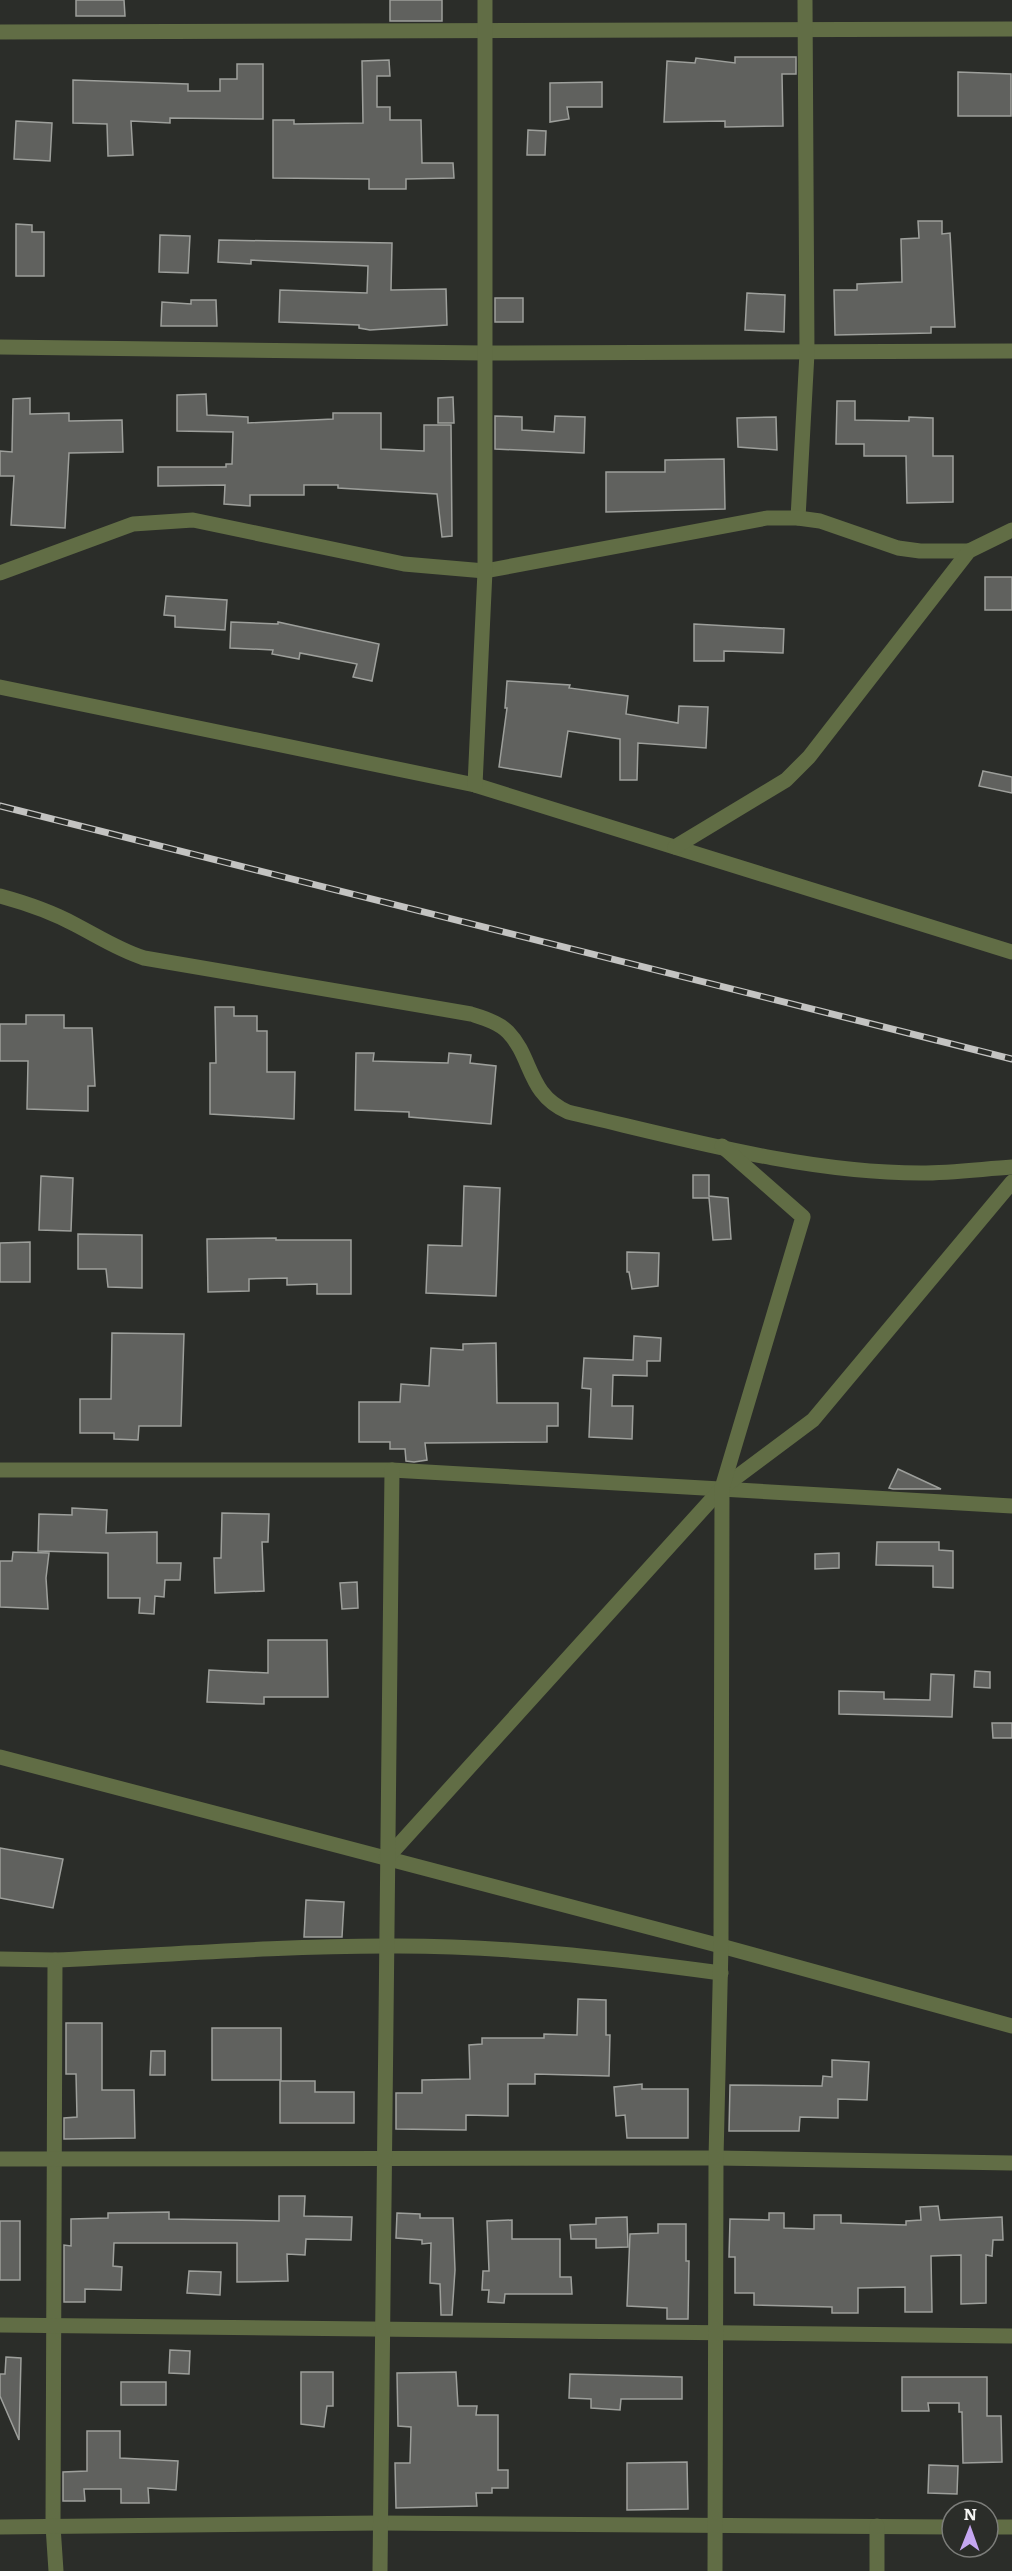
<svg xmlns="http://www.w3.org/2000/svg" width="1012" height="2571" viewBox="0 0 1012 2571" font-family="Literata,serif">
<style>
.building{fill:#60615e;stroke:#9d9f9b;stroke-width:1.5}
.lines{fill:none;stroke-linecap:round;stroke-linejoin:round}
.minor{stroke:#616d45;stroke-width:15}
.rail-casing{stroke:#c3c3c1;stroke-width:7}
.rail{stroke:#2b2d29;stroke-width:4.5;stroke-dasharray:14;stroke-linecap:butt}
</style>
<rect width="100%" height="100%" fill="#2b2d29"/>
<g class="building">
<polygon points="76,0 124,0 125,16 76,16"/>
<rect x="390" y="0" width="52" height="21"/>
<polygon points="735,57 796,57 796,74 782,74 783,126 725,127 725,121 664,122 667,61 695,63 696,58 735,63"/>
<polygon points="389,60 390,76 377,76 377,107 390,107 390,120 421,120 422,163 453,163 454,178 406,179 406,189 369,189 369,179 273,178 273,120 294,120 294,124 363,123 362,61"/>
<polygon points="237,64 263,64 263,119 170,118 170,123 131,121 133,155 108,156 107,124 73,123 73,80 188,84 188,91 220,91 220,79 237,79"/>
<polygon points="958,72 1011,74 1011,116 958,116"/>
<polygon points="602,82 602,107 567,107 569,119 550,122 550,83"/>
<polygon points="16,121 52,123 50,161 14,159"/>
<polygon points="528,130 546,131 545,155 527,155"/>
<polygon points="918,221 942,221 942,234 950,233 955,327 931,327 931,333 835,335 834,290 857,290 857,284 902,282 901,239 919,238"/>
<polygon points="16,224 32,225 32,232 44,232 44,276 16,276"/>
<polygon points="160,235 190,236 188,273 159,272"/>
<polygon points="219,240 392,243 391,290 446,289 447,325 370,330 359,328 359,325 279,322 280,290 367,293 368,266 251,260 251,264 218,262"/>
<polygon points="747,293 785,295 784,332 745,330"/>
<rect x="495" y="298" width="28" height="24"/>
<polygon points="191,300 216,300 217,326 161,326 162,302 191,304"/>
<polygon points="206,394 207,415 248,417 248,423 333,419 333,413 381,413 381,449 424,451 424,425 451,425 452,536 442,537 437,494 338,488 338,485 304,485 304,495 250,495 250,506 224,504 225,485 158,486 158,467 226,467 226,464 232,464 233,432 177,431 177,395"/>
<polygon points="453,397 454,423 438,423 438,398"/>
<polygon points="30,398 30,414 69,413 69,421 122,420 123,452 69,453 65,528 11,525 14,476 0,476 0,451 12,452 13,399"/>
<polygon points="837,401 855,401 855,420 909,421 909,417 933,418 933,456 953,456 953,502 907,503 906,456 864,456 864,444 836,444"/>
<polygon points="495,416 522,417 522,430 554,432 555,416 585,417 584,453 495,449"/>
<polygon points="776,417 777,450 738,447 737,418"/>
<polygon points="724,459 725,509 606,512 606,472 665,472 665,460"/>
<rect x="985" y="577" width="27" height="33"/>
<polygon points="166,596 227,600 225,630 175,627 175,616 164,615"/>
<polygon points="231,622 278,624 278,622 379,644 372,681 353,677 357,664 300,653 299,659 272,654 273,650 230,648"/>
<polygon points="694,624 784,629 783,653 724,651 724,661 694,661"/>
<polygon points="507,681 570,685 569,688 628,696 626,714 678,723 679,706 708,707 706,748 638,743 637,780 620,780 620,739 568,731 561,777 499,767 507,708 505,708"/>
<polygon points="983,771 1012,777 1012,793 979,786"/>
<polygon points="215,1007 234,1007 234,1016 257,1016 257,1031 267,1031 267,1072 295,1072 294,1119 210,1114 210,1063 216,1063"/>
<polygon points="26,1015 64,1015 64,1028 92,1028 95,1086 88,1086 88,1111 27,1109 28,1061 0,1061 0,1024 26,1024"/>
<polygon points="356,1053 374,1053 373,1061 448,1063 449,1053 471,1055 470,1063 496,1066 491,1124 409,1117 409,1112 355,1110"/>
<polygon points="693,1175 709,1175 709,1196 728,1198 731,1239 713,1240 709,1198 693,1198"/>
<polygon points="41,1176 73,1178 71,1231 39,1230"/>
<polygon points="464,1186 500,1188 496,1296 426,1293 428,1245 462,1246"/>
<polygon points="78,1234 142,1235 142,1288 108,1287 106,1269 78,1269"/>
<polygon points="276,1238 276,1240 351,1240 351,1294 317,1294 317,1284 287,1285 287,1278 249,1279 249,1291 208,1292 207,1239"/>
<polygon points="30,1242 30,1282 0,1282 0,1243"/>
<polygon points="627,1252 659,1253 658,1286 632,1289 629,1272 627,1272"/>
<polygon points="112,1333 184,1334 181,1426 139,1426 138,1440 114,1439 114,1433 80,1433 80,1399 111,1399"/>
<polygon points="634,1336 661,1338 660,1361 647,1361 647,1376 613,1375 612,1406 633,1406 632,1439 589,1437 591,1389 582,1388 584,1358 633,1360"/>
<polygon points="496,1343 497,1403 558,1403 558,1426 547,1426 547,1442 425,1443 427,1460 414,1462 406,1461 405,1449 390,1449 390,1442 359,1442 359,1402 400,1402 401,1384 429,1386 431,1348 463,1350 463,1344"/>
<polygon points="898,1469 941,1489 893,1489 889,1488"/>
<polygon points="72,1508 107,1510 106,1533 157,1532 157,1563 181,1563 180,1580 165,1580 164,1597 155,1596 154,1614 139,1613 140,1598 108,1598 108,1553 38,1551 39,1514 72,1515"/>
<polygon points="222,1513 269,1514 268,1542 262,1542 264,1591 215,1593 214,1558 221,1558"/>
<polygon points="877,1542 939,1542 939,1550 953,1551 953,1588 933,1587 933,1566 876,1565"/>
<polygon points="13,1552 49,1553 46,1578 48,1609 0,1607 0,1561 12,1561"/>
<polygon points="839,1553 839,1568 815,1569 815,1554"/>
<polygon points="357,1582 358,1608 342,1609 340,1583"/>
<polygon points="268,1640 327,1640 328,1697 264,1697 264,1704 207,1702 209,1670 268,1673"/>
<polygon points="975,1671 990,1672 990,1688 974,1687"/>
<polygon points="931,1674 954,1675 952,1717 839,1714 839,1691 884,1692 884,1699 930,1700"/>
<polygon points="992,1723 1012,1723 1012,1738 993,1738"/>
<polygon points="0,1848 63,1859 53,1908 0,1898"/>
<polygon points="306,1900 344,1902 342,1937 304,1937"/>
<polygon points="578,1999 606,2000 606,2035 610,2035 609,2076 535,2074 535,2084 508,2084 508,2116 466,2115 466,2130 396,2129 396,2093 422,2093 422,2080 470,2079 469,2045 482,2044 482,2038 544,2038 544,2034 577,2035"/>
<polygon points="66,2023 102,2023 102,2090 134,2090 135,2138 64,2139 64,2118 77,2117 76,2074 66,2074"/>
<rect x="212" y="2028" width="69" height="52"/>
<polygon points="151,2051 165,2051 165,2075 150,2075"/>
<polygon points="832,2060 869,2062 867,2100 838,2099 838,2118 800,2117 799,2131 729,2131 730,2085 822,2086 823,2076 832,2077"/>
<polygon points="280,2081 315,2081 315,2092 354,2092 354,2123 280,2123"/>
<polygon points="642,2084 642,2089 688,2089 688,2138 627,2138 625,2115 616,2116 614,2087"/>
<polygon points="279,2196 305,2196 304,2216 352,2217 351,2240 306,2239 305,2255 287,2254 288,2281 237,2282 237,2243 114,2243 113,2266 122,2267 121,2290 85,2289 85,2302 64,2302 64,2245 71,2246 71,2219 108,2218 108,2213 169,2212 169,2219 279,2221"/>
<polygon points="938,2206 940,2220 1002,2217 1003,2240 993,2240 992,2256 986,2255 986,2303 961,2304 961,2255 931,2256 932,2312 905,2312 905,2287 858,2288 858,2313 832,2313 832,2307 754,2305 754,2293 735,2293 735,2257 729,2257 730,2219 769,2220 769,2213 784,2213 784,2228 814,2229 814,2215 841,2215 841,2223 906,2225 906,2221 921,2220 920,2207"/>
<polygon points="397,2213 420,2214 420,2218 453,2218 455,2270 452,2315 441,2315 440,2284 430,2283 431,2243 422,2244 422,2240 396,2238"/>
<polygon points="627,2217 628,2247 596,2248 596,2239 571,2239 570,2225 596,2224 596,2218"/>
<polygon points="512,2220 512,2239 560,2239 560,2277 571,2277 572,2294 505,2294 504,2303 488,2302 489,2290 482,2290 483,2271 489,2271 487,2221"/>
<rect x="0" y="2221" width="20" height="59"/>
<polygon points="658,2224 686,2224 686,2261 689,2261 688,2319 667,2319 667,2308 627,2306 630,2234 658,2233"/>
<polygon points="189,2271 221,2272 220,2295 187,2293"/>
<polygon points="170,2350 190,2351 189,2374 169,2373"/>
<polygon points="6,2357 21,2358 19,2440 0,2396 0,2374 5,2374"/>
<polygon points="301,2372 333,2372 333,2406 327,2406 324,2427 301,2424"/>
<polygon points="456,2372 458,2406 477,2406 476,2415 498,2415 498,2470 508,2470 508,2488 492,2488 492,2493 476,2493 477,2506 396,2508 395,2463 410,2463 411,2427 398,2426 397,2373"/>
<polygon points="570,2374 682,2377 682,2399 621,2399 620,2410 591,2408 591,2399 569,2398"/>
<polygon points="902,2377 987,2377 987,2416 1001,2416 1002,2462 963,2463 962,2412 959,2412 959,2403 928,2403 929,2411 902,2411"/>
<rect x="121" y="2382" width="45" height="23"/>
<polygon points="87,2431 120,2431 120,2458 178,2461 176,2490 148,2488 149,2503 121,2503 121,2489 84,2489 85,2501 63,2501 63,2472 87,2471"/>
<polygon points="687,2462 688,2509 627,2510 627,2463"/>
<polygon points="929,2465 958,2466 957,2494 928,2493"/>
</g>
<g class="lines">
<g class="minor">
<polyline points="0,32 1012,29"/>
<polyline points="0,347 484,353 1012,351"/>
<polyline points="798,518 807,353 805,0"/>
<polyline points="0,573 133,524 193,520 404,564 485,571 767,518 798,518 820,521 898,548 920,551 969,551"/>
<polyline points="0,687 475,785 1012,952"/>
<polyline points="475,785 485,571 485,0"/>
<polyline points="675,847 786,780 809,757 969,551 1012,530"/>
<path d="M 0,896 C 26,903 52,912 76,925 C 99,937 119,950 144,958 L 471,1014 C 483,1018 498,1022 508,1032 C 533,1058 527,1094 568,1112 C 681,1138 804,1173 921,1173 C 951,1173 982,1169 1012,1167"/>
<polyline points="0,1470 392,1470 1012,1506"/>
<polyline points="0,1757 721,1946 1012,2026"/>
<polyline points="386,1859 722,1488 813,1420 1012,1182"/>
<path d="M 0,1959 L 55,1960 C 165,1955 276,1946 386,1946 C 499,1945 610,1958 721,1973"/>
<polyline points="55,1960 53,2526 56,2571"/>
<polyline points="0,2159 716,2158 1012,2163"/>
<polyline points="0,2325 1012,2336"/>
<polyline points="0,2527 380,2523 952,2527"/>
<polyline points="988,2527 1012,2527"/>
<polyline points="380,2571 392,1470"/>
<polyline points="715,2571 716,2158 721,1946 722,1488 803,1217 722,1146"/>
<polyline points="877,2571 877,2526"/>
</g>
<g class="rail-casing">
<polyline id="rail" points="0,806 1012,1059"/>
</g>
<use href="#rail" class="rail"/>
</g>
<g transform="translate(970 2529) rotate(1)"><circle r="28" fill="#2b2d29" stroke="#7c7d7a" stroke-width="1.5"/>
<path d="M0-4.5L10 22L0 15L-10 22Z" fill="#c5a7f1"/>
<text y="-9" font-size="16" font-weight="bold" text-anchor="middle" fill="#f5f5f3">N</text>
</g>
</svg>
